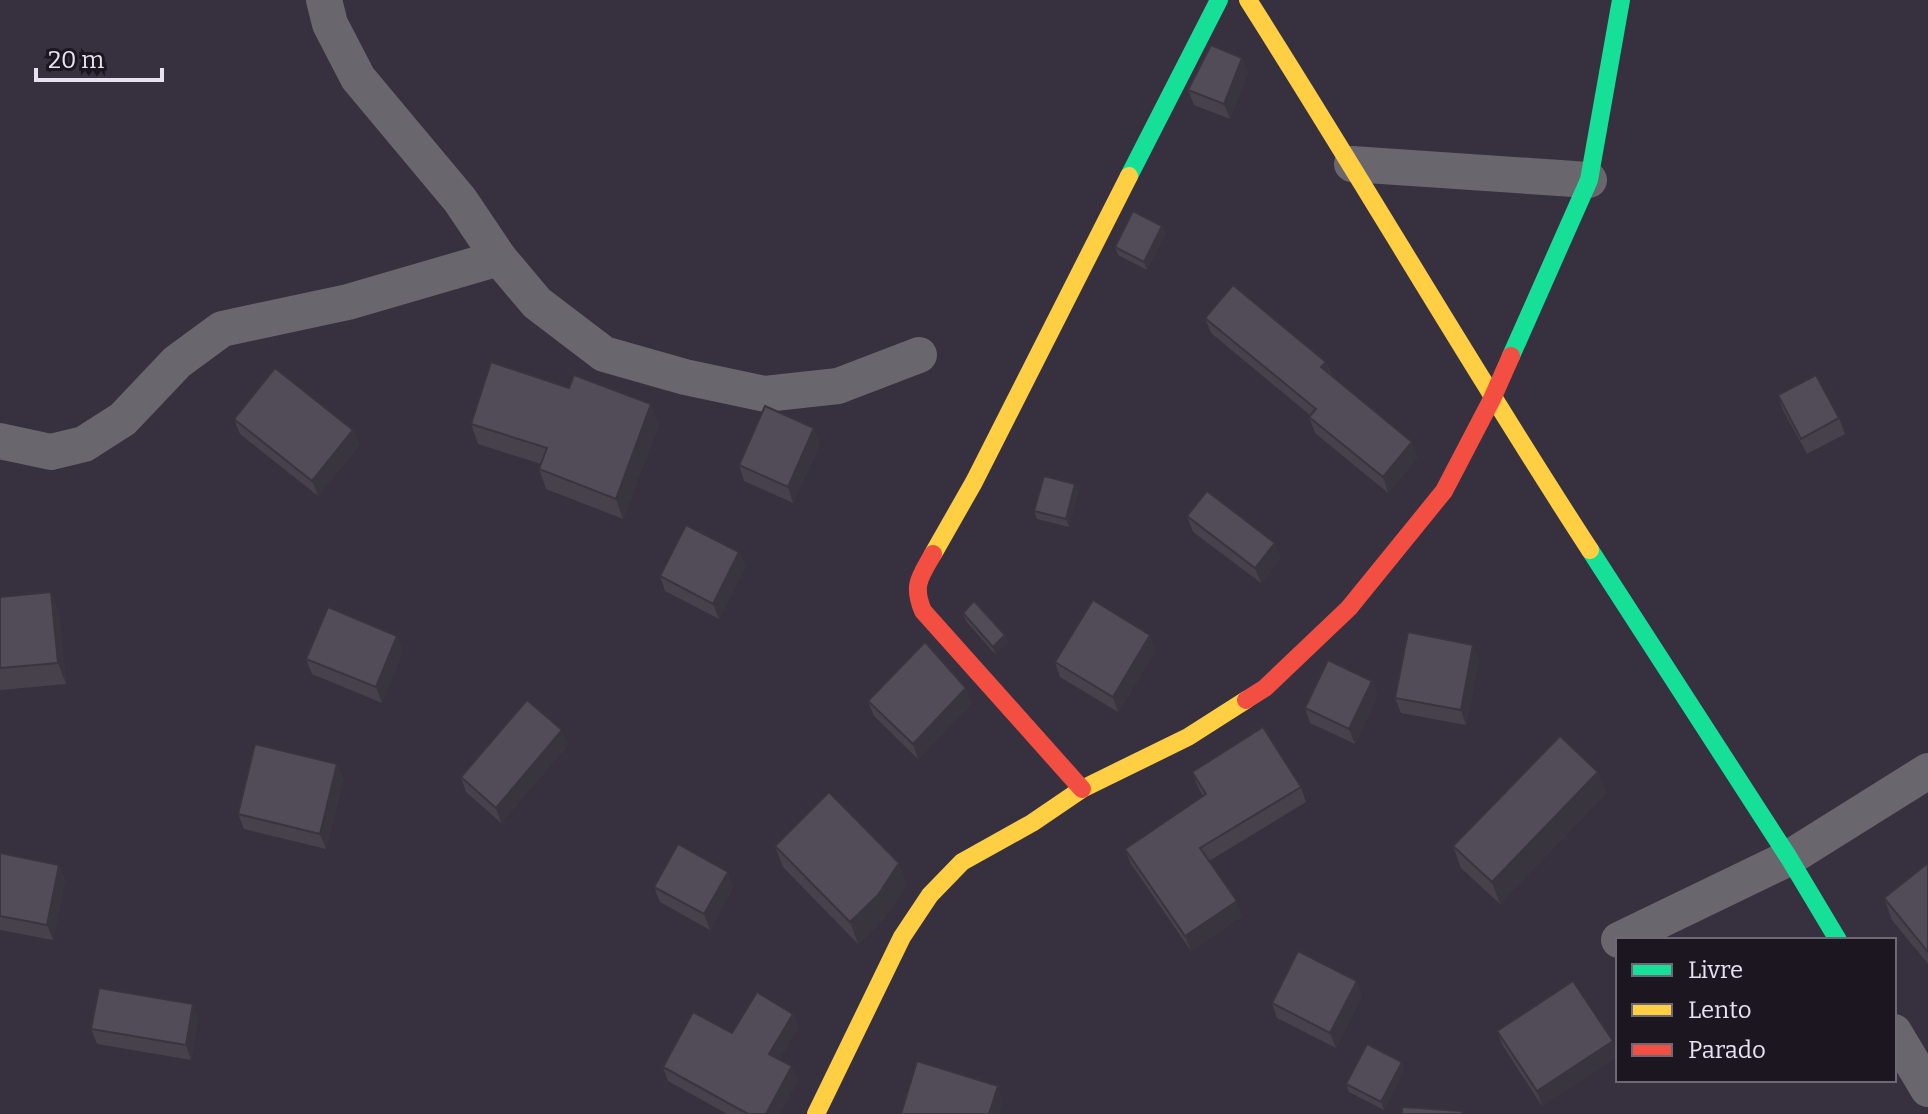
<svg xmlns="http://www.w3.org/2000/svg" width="1928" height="1114" viewBox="0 0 1928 1114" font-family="Bitter,serif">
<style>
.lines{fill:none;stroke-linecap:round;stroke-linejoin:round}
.street{stroke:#6a666e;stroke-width:36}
.fast{stroke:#16e098;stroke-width:18}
.slow{stroke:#ffcf43;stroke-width:18}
.jam{stroke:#f24e42;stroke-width:18}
.wall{fill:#47414c}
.shaded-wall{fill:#39353e}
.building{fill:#524c58;stroke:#39353e;stroke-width:2}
</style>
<rect width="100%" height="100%" fill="#37303e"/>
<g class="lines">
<g class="street">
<polyline points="324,0 330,24 358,78 460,200 499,258 537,303 604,354 685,377 765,394 838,386 919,355"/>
<polyline points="1352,164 1589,180"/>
<polyline points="0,441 51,452 84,444 123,419 177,362 222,329 348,302 499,258"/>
<polyline points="1619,940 1789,858 1928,771"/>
<polyline points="1894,1032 1928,1089"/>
</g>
<g class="fast">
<polyline points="1129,176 1219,0"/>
<polyline points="1511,356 1589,180 1621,0"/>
<polyline points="1590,550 1789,858 1838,940"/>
</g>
<g class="slow">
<path d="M 1248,0 C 1364,182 1472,369 1590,550"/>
<polyline points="933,554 974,482 1129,176"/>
<polyline points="816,1114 902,937 930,895 962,862 1032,823 1082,789 1188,737 1246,700"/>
</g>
<g class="jam">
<path d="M 933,554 C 920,577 912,585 923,611 L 1082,789"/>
<polyline points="1246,700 1265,688 1349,608 1444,491 1492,399 1511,356"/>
</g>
</g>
<g class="wall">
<polygon points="1242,58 1248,73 1230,119 1194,105 1188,90"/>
<polygon points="1162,226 1165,234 1147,270 1118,255 1115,247"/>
<polygon points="1205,318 1326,362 1331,375 1418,457 1388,493 1315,433 1309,417 1311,416 1211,333"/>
<polygon points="1778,395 1839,418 1845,434 1807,454 1783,410"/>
<polygon points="234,419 353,430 359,445 318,496 240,434"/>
<polygon points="471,424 659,424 623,519 546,489 539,469 541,464 478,444"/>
<polygon points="820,444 793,503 744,481 739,465"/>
<polygon points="1075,484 1078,492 1069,527 1037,519 1034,511"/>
<polygon points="1187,516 1281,558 1261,583 1193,532"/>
<polygon points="739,552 745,567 719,619 665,591 660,576"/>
<polygon points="51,592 59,614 66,684 0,690 0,597"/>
<polygon points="963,613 1008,642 995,654 966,621"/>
<polygon points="397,636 403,651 382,703 312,674 306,659"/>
<polygon points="1156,650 1118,712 1060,677 1055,662"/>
<polygon points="1479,660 1466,725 1401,713 1395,698"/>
<polygon points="1372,681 1377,696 1355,744 1310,723 1305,708"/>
<polygon points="868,701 972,703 918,759 874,716"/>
<polygon points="568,745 501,823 466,792 461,777"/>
<polygon points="337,764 343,779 326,849 244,829 238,814"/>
<polygon points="1192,772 1301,787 1306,802 1209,861 1242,916 1191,951 1131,864 1125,849 1203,796 1198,787"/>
<polygon points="1598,772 1606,793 1500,904 1461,868 1453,846"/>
<polygon points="775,846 907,884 885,917 858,944 783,867"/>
<polygon points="0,853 59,865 65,880 53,940 0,930"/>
<polygon points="1928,863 1928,964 1892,920 1884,898"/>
<polygon points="654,887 733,887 710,930 660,902"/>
<polygon points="1573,981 1542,1106 1503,1046 1497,1031"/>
<polygon points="1362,996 1336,1048 1277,1018 1272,1003"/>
<polygon points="793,1014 798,1028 779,1059 798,1080 779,1114 727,1114 668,1081 663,1067 732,1033"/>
<polygon points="198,1019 191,1060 97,1044 91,1029"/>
<polygon points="1404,1069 1384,1110 1349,1092 1346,1084"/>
</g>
<g class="shaded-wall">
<polygon points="1242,58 1248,73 1230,119 1224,104"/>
<polygon points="1162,226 1165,234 1147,270 1144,262"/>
<polygon points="1326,362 1331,377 1321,367"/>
<polygon points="651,404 659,424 623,519 616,499"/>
<polygon points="814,428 820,444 793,503 788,487"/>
<polygon points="353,430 359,445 318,496 312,481"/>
<polygon points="1412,442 1418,457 1388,493 1383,477"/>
<polygon points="1075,484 1078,492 1069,527 1066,519"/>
<polygon points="1275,543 1281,558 1261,583 1255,568"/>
<polygon points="739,552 745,567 719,619 713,604"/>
<polygon points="51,592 59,614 66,684 58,663"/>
<polygon points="1005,635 1008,642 995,654 993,647"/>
<polygon points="1150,635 1156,650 1118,712 1113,697"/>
<polygon points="397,636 403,651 382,703 376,687"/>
<polygon points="1473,645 1479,660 1466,725 1461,710"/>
<polygon points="1372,681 1377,696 1355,744 1349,729"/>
<polygon points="966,688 972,703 918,759 913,744"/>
<polygon points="562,730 568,745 501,823 496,808"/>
<polygon points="337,764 343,779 326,849 320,834"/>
<polygon points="1598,772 1606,793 1500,904 1492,882"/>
<polygon points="899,863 907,884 885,917 858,944 850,922"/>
<polygon points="59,865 65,880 53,940 47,925"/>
<polygon points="728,872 733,887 710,930 704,914"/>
<polygon points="1237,901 1242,916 1191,951 1185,936"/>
<polygon points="1357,981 1362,996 1336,1048 1330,1033"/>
<polygon points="193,1004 198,1019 191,1060 186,1045"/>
<polygon points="793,1014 798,1028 774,1067 769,1054"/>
<polygon points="1613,1041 1618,1057 1542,1106 1537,1091"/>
<polygon points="1402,1062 1404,1069 1384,1110 1381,1102"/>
<polygon points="792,1066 798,1080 779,1114 766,1114"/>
<polygon points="998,1086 1003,1101 999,1114 989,1114"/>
</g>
<g class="building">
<polygon points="1211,45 1242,58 1224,104 1188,90"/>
<polygon points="1133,211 1162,226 1144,262 1115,247"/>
<polygon points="1233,285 1326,362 1321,367 1412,442 1383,477 1309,417 1316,409 1205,318"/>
<polygon points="491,362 569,388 574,375 651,404 616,499 539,469 547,448 471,424"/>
<polygon points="275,368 353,430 312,481 234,419"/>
<polygon points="1816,375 1839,418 1801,439 1778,395"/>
<polygon points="765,406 814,428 788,487 739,465"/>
<polygon points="1044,476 1075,484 1066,519 1034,511"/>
<polygon points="1207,491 1275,543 1255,568 1187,516"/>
<polygon points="686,525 739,552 713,604 660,576"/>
<polygon points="51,592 58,663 0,668 0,597"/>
<polygon points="1093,600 1150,635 1113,697 1055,662"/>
<polygon points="974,601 1005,635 993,647 963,613"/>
<polygon points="328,607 397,636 376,687 306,659"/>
<polygon points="1408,632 1473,645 1461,710 1395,698"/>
<polygon points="925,642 966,688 913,744 868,701"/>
<polygon points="1328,660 1372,681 1349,729 1305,708"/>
<polygon points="527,700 562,730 496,808 461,777"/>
<polygon points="1263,727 1301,787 1200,848 1237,901 1185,936 1125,849 1206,794 1192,772"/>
<polygon points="1560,736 1598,772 1492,882 1453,846"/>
<polygon points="255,744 337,764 320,834 238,814"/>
<polygon points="829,792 899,863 878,895 850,922 775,846"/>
<polygon points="678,844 728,872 704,914 654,887"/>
<polygon points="0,853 59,865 47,925 0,916"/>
<polygon points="1928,863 1928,952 1884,898"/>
<polygon points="1298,951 1357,981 1330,1033 1272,1003"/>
<polygon points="1573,981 1613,1041 1537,1091 1497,1031"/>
<polygon points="99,988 193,1004 186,1045 91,1029"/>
<polygon points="757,992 793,1014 769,1054 792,1066 766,1114 748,1114 663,1067 693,1012 732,1033"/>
<polygon points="1367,1044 1402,1062 1381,1102 1346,1084"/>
<polygon points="917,1061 998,1086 989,1114 901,1114"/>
<polygon points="1402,1107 1462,1111 1462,1114 1402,1114"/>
</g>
<rect x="1616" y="938" width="280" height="144" fill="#1c1621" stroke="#6e6774" stroke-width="2"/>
<rect x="1632" y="964" width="40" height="12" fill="#16e098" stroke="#6e6774" stroke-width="2"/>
<text x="1688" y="978" font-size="24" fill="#e9e0f1">Livre</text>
<rect x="1632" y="1004" width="40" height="12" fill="#ffcf43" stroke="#6e6774" stroke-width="2"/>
<text x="1688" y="1018" font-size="24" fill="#e9e0f1">Lento</text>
<rect x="1632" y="1044" width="40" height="12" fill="#f24e42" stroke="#6e6774" stroke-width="2"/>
<text x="1688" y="1058" font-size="24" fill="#e9e0f1">Parado</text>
<path d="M36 68v12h126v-12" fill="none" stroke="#e9e0f1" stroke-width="4"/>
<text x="48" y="68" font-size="24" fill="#e9e0f1" stroke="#1c1621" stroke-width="6" paint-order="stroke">20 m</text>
</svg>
